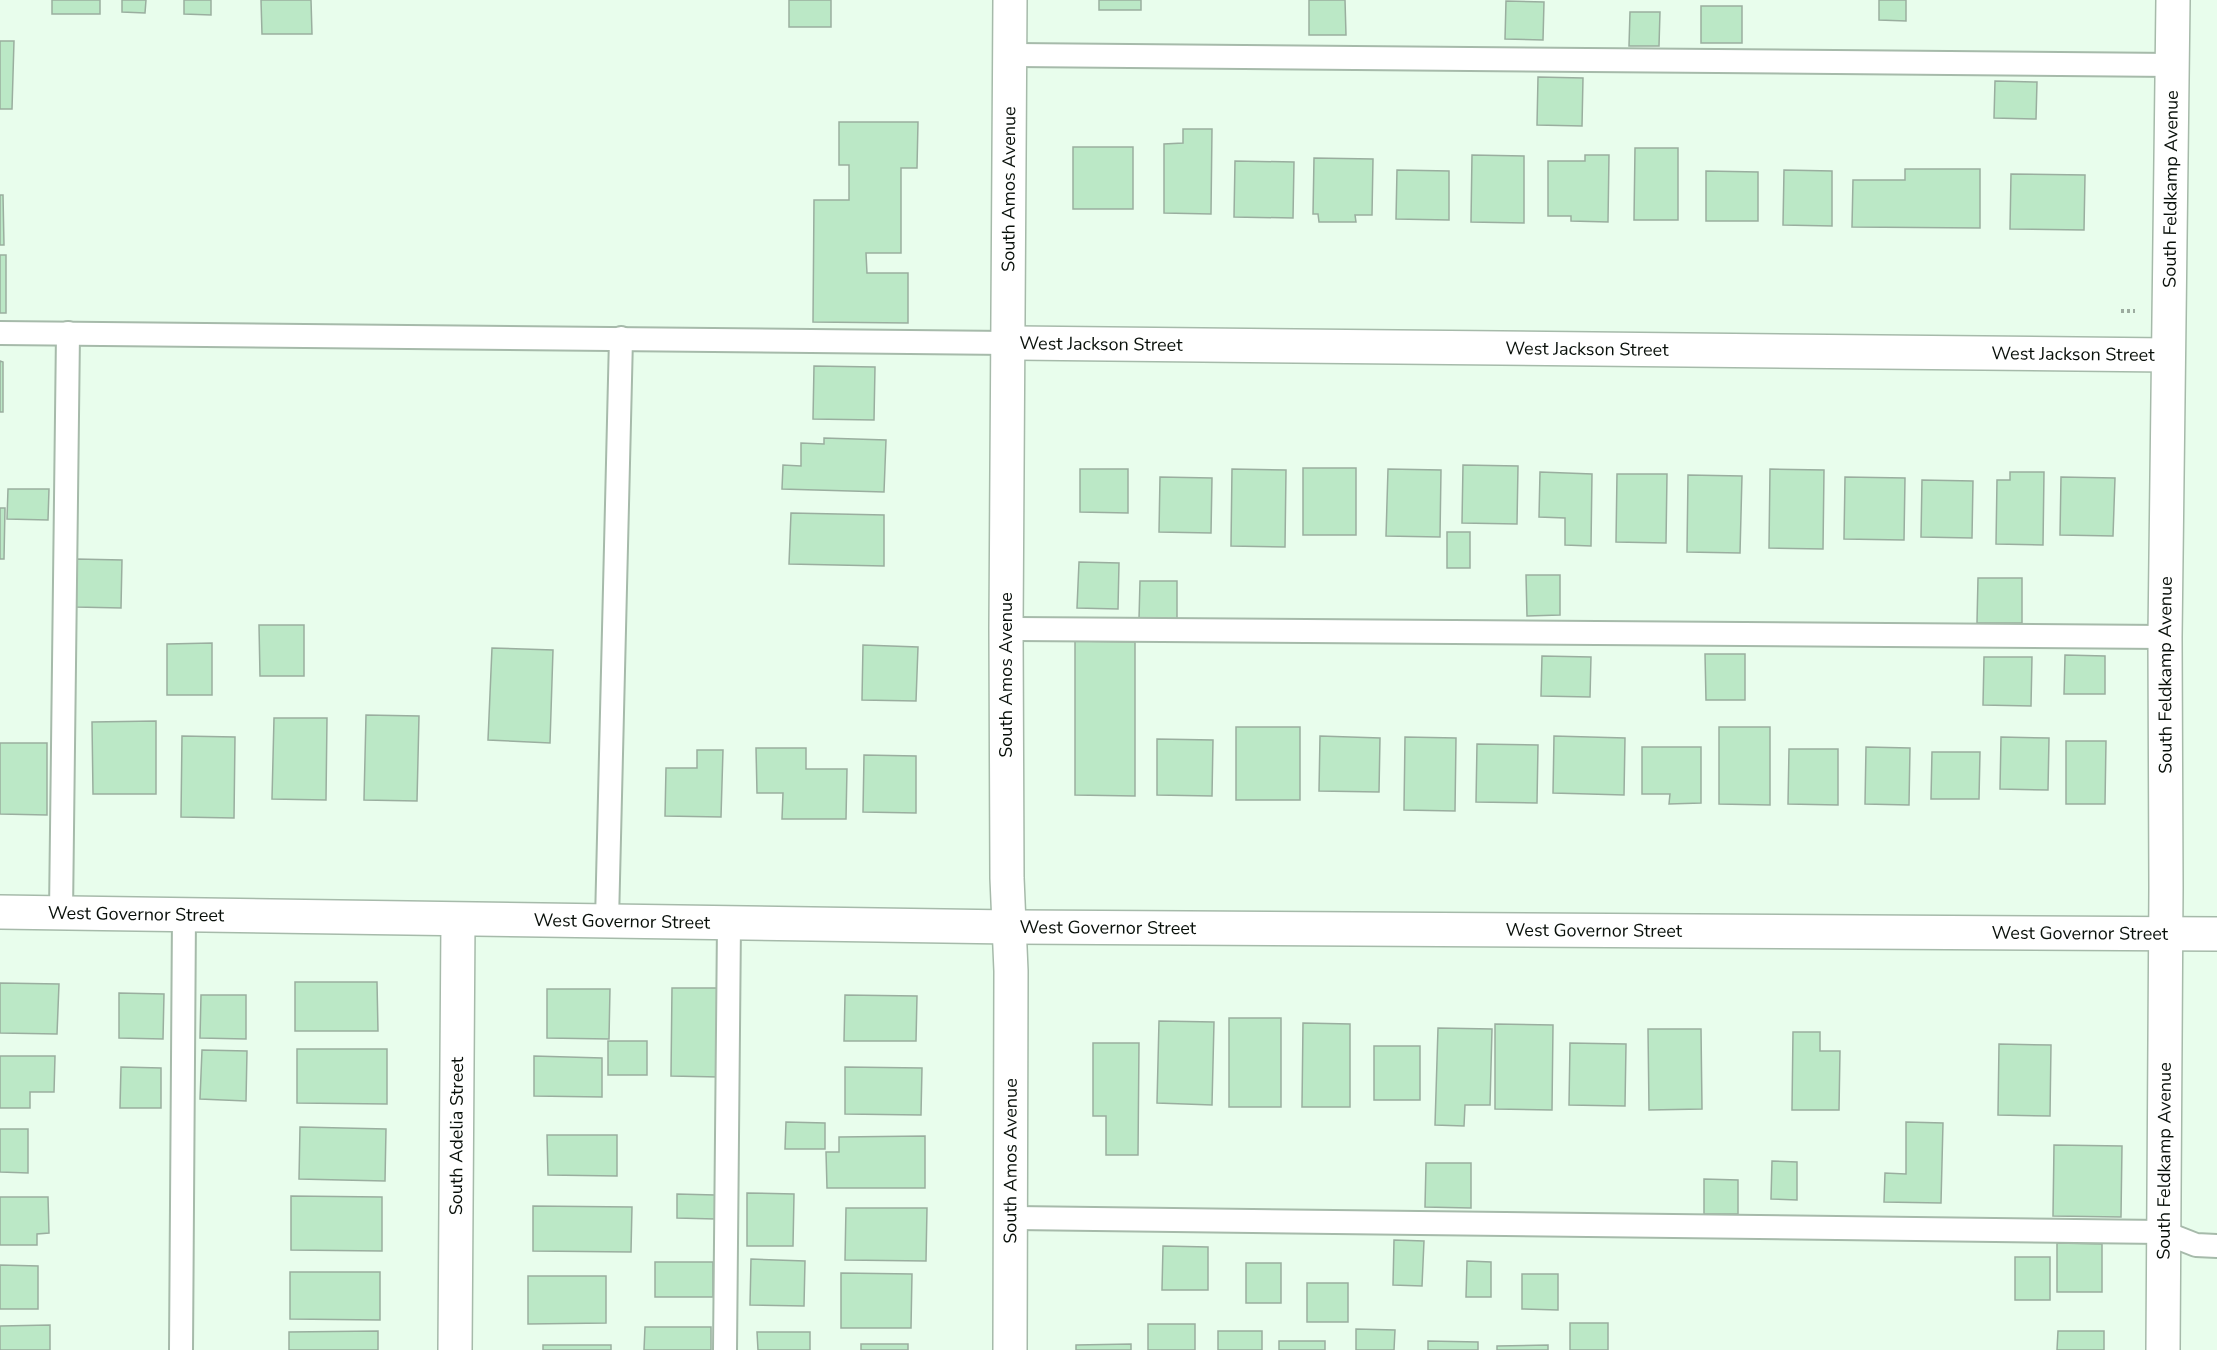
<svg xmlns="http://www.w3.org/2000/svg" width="2217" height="1350" viewBox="0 0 2217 1350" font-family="'Nunito Sans',sans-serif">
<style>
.building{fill:#bbe8c6;stroke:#9aae9f;stroke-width:1.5}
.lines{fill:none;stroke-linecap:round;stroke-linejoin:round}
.lane-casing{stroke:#a6baaa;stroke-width:26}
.street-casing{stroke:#a6baaa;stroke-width:36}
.path{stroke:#9cac9f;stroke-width:4;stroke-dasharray:3 3;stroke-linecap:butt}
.lane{stroke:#fff;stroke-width:22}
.street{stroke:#fff;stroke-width:33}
.labels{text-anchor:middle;stroke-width:6;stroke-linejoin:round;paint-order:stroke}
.street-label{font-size:18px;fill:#09100a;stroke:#fff}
</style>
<rect width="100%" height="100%" fill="#e8fdec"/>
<g class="building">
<rect x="52" y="0" width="48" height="14"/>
<polygon points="122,0 146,0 145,13 122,12"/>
<polygon points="184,0 211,0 211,15 184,14"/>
<polygon points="261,0 311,0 312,34 262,34"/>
<rect x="789" y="0" width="42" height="27"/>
<rect x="1099" y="0" width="42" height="10"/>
<polygon points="1309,0 1345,0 1346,35 1309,35"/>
<polygon points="1879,0 1906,0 1906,21 1879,20"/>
<polygon points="1506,1 1544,2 1543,40 1505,39"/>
<rect x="1701" y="6" width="41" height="37"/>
<polygon points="1630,12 1660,12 1659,46 1629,46"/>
<polygon points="0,41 14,41 12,109 0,109"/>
<polygon points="1538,77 1583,78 1582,126 1537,125"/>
<polygon points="1995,81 2037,82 2036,119 1994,118"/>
<polygon points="839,122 918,122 917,168 901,168 901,253 866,253 867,273 908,273 908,323 813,322 814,200 849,200 849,165 839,165"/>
<polygon points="1183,129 1212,129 1211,214 1164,213 1164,144 1183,143"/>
<rect x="1073" y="147" width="60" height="62"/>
<polygon points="1635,148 1678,148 1678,220 1634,220"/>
<polygon points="1472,155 1524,156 1524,223 1471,222"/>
<polygon points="1585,155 1609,155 1608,222 1571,221 1571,216 1548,216 1548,161 1585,161"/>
<polygon points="1314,158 1373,159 1372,215 1355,215 1356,222 1319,222 1318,214 1313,214"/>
<polygon points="1235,161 1294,162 1293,218 1234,217"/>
<polygon points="1905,169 1980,169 1980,228 1852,227 1853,180 1905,180"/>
<polygon points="1397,170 1449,171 1449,220 1396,219"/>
<polygon points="1784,170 1832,171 1832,226 1783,225"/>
<polygon points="1706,171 1758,172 1758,221 1706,221"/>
<polygon points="2011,174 2085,175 2084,230 2010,229"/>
<polygon points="0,195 3,195 4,245 0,245"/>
<rect x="0" y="255" width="6" height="58"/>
<polygon points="0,361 3,362 3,412 0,412"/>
<polygon points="814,366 875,367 874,420 813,419"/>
<polygon points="824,438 886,440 884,492 782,489 783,465 801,466 801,443 824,444"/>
<polygon points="1463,465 1518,466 1517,524 1462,523"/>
<rect x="1303" y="468" width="53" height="67"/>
<polygon points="1080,469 1128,469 1128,513 1080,512"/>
<polygon points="1232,469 1286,470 1285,547 1231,546"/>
<polygon points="1388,469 1441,470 1440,537 1386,536"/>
<polygon points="1770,469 1824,470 1823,549 1769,548"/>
<polygon points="1540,472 1592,474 1591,546 1565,545 1565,518 1539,517"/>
<polygon points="2010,472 2044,472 2043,545 1996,544 1997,480 2010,480"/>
<polygon points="1617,474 1667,474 1666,543 1616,542"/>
<polygon points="1688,475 1742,476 1740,553 1687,552"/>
<polygon points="1160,477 1212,478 1211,533 1159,532"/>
<polygon points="1845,477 1905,478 1904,540 1844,539"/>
<polygon points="2061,477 2115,478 2113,536 2060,535"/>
<polygon points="1922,480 1973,481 1972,538 1921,537"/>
<polygon points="8,489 49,489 48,520 7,519"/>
<polygon points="0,508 5,508 4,559 0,559"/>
<polygon points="791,513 884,515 884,566 789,564"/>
<rect x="1447" y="532" width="23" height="36"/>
<polygon points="76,559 122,560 121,608 76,607"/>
<polygon points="1079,562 1119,563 1118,609 1077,608"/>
<polygon points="1526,575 1560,575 1560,615 1527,616"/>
<polygon points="1978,578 2022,578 2022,623 1977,623"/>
<polygon points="1140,581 1177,581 1177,620 1139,619"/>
<polygon points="259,625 304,625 304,676 260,676"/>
<polygon points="1075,641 1135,642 1135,796 1075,795"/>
<polygon points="212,643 212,695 167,695 167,644"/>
<polygon points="863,645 918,647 916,701 862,700"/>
<polygon points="492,648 553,650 550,743 488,740"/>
<polygon points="1705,654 1745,654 1745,700 1706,700"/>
<polygon points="2065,655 2105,656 2105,694 2064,694"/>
<polygon points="1542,656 1591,657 1590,697 1541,696"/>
<polygon points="1984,657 2032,657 2031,706 1983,705"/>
<polygon points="366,715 419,716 417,801 364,800"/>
<polygon points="274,718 327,718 326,800 272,799"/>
<polygon points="156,721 156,794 93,794 92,722"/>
<rect x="1236" y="727" width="64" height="73"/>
<polygon points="1719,727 1770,727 1770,805 1719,804"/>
<polygon points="182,736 235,737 234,818 181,817"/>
<polygon points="1320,736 1380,738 1379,792 1319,791"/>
<polygon points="1554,736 1625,738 1624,795 1553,793"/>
<polygon points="1405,737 1456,738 1455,811 1404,810"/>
<polygon points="2001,737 2049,738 2048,790 2000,789"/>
<polygon points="1157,739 1213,740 1212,796 1157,795"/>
<polygon points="2066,741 2106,741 2105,804 2066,804"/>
<polygon points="0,743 47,743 47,815 0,814"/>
<polygon points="1477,744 1538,745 1537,803 1476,802"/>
<polygon points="1642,747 1701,747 1701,803 1669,804 1670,794 1642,794"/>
<polygon points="1866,747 1910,748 1909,805 1865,804"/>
<polygon points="756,748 806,748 806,769 847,769 846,819 782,819 783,793 757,793"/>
<polygon points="1789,749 1838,749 1838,805 1788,804"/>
<polygon points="697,750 723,750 721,817 665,816 666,768 697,768"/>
<polygon points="1932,752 1980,752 1979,799 1931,799"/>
<polygon points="864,755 916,756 916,813 863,812"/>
<polygon points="295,982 377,982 378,1031 295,1031"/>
<polygon points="0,983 59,984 57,1034 0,1033"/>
<polygon points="672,988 720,988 719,1077 671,1076"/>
<polygon points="547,989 610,989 609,1039 547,1038"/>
<polygon points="119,993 164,994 163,1039 119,1038"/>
<polygon points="201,995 246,995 246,1039 200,1038"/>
<polygon points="845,995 917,996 916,1041 844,1041"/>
<rect x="1229" y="1018" width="52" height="89"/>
<polygon points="1159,1021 1214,1022 1212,1105 1157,1103"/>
<polygon points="1303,1023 1350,1024 1350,1107 1302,1107"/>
<polygon points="1495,1024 1553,1025 1552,1110 1495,1109"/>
<polygon points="1438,1028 1492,1029 1490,1105 1465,1105 1464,1126 1435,1125"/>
<polygon points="1648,1029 1701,1029 1702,1109 1649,1110"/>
<polygon points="1793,1032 1820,1032 1820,1051 1840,1051 1839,1110 1792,1110"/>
<rect x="608" y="1041" width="39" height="34"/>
<polygon points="1093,1043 1139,1043 1138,1155 1106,1155 1106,1116 1093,1116"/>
<polygon points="1570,1043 1626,1044 1625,1106 1569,1105"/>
<polygon points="1999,1044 2051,1045 2050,1116 1998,1115"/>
<rect x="1374" y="1046" width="46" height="54"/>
<polygon points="297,1049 387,1049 387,1104 297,1103"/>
<polygon points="202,1050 247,1051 246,1101 200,1099"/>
<polygon points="0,1056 55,1056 54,1092 30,1092 30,1108 0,1108"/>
<polygon points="534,1056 602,1058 602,1097 534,1096"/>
<polygon points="121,1067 161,1068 161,1108 120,1108"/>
<polygon points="845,1067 922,1068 921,1115 845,1114"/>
<polygon points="786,1122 825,1123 825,1149 785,1149"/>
<polygon points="1906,1122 1943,1123 1941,1203 1884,1202 1885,1173 1906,1174"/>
<polygon points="300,1127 386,1129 385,1181 299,1179"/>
<polygon points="0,1129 28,1129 28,1173 0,1172"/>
<polygon points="547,1135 617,1135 617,1176 548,1175"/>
<polygon points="925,1136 925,1188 827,1188 826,1152 839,1152 839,1137"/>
<polygon points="2054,1145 2122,1146 2121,1217 2053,1216"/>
<polygon points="1772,1161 1797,1162 1797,1200 1771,1199"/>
<polygon points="1426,1163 1471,1163 1471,1208 1425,1207"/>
<polygon points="1704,1179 1738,1180 1738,1214 1704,1214"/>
<polygon points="747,1193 794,1194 793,1246 747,1246"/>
<polygon points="677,1194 715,1195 715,1219 677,1218"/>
<polygon points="291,1196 382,1197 382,1251 291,1250"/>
<polygon points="0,1197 48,1197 49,1233 37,1234 37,1245 0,1245"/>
<polygon points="533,1206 632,1207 631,1252 533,1251"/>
<polygon points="846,1208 927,1208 926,1261 845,1260"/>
<polygon points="1394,1240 1424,1241 1422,1286 1393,1285"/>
<polygon points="2057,1243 2102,1244 2102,1292 2057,1292"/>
<polygon points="1163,1246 1208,1247 1208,1290 1162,1290"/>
<rect x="2015" y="1257" width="35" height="43"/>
<polygon points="751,1259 805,1261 804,1306 750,1305"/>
<polygon points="1467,1261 1491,1262 1491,1297 1466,1297"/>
<rect x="655" y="1262" width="58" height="35"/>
<rect x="1246" y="1263" width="35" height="40"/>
<polygon points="0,1265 38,1266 38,1309 0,1309"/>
<polygon points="290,1272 380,1272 380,1320 290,1319"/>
<polygon points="841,1273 912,1274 911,1328 841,1328"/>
<polygon points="1522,1274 1558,1274 1558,1310 1522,1309"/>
<polygon points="528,1276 606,1276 606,1323 528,1324"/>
<rect x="1307" y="1283" width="41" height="39"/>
<rect x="1570" y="1323" width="38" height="27"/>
<rect x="1148" y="1324" width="47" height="26"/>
<polygon points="50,1325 50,1350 0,1350 0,1326"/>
<polygon points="645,1327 711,1327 711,1350 644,1350"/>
<polygon points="1356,1329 1395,1330 1394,1350 1356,1350"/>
<polygon points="378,1331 378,1350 289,1350 289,1332"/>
<rect x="1218" y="1331" width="44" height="19"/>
<polygon points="2058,1331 2104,1331 2104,1350 2057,1350"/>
<polygon points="757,1332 810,1332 810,1350 758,1350"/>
<rect x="1279" y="1341" width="46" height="9"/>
<polygon points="1428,1341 1478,1342 1478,1350 1428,1350"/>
<rect x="861" y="1344" width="47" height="6"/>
<polygon points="1131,1344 1131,1350 1076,1350 1076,1345"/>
<rect x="543" y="1345" width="68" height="5"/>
<polygon points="1548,1345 1548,1350 1497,1350 1497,1346"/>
</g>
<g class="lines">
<g class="lane-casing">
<g id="lane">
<polyline points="1010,55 2173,65"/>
<polyline points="0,333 1008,343"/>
<polyline points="1006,629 2165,637"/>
<polyline points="61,913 68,333"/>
<polyline points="607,921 621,338"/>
<polyline points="1010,1218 2163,1232 2196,1245 2217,1246"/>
<polyline points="181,1350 184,915"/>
<polyline points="725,1350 729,923"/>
</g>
</g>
<g class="street-casing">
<g id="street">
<path id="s1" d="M 1008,343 L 2167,355"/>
<path id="s2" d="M 0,912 L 1010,927 L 2217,934"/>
<path id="s3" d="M 455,1350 L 458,920"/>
<path id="s4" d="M 1010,1350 L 1011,971 L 1007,878 L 1006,629 L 1010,0"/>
<path id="s5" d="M 2163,1350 L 2166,888 L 2165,637 L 2173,0"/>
</g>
</g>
<polyline class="path" points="2121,311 2135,311"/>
<use href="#lane" class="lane"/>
<use href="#street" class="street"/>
</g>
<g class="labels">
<g class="street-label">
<text dy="6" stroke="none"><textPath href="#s4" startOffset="1161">South Amos Avenue</textPath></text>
<text dy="6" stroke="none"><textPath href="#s5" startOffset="1161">South Feldkamp Avenue</textPath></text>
<text dy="6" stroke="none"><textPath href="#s1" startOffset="93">West Jackson Street</textPath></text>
<text dy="6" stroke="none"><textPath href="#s1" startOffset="579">West Jackson Street</textPath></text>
<text dy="6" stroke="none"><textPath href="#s1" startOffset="1065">West Jackson Street</textPath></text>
<text transform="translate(1006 675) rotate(-90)" y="6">South Amos Avenue</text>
<text dy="6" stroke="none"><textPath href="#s5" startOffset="675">South Feldkamp Avenue</textPath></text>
<text dy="6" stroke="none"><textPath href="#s2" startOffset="136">West Governor Street</textPath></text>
<text dy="6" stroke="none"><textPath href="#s2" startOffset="622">West Governor Street</textPath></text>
<text dy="6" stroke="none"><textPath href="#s2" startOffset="1108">West Governor Street</textPath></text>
<text dy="6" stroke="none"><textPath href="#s2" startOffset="1594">West Governor Street</textPath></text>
<text dy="6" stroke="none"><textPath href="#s2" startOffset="2080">West Governor Street</textPath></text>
<text dy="6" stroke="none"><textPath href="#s3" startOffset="214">South Adelia Street</textPath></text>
<text dy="6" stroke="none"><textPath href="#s4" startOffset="189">South Amos Avenue</textPath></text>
<text dy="6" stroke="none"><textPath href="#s5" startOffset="189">South Feldkamp Avenue</textPath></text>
</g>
</g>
</svg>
